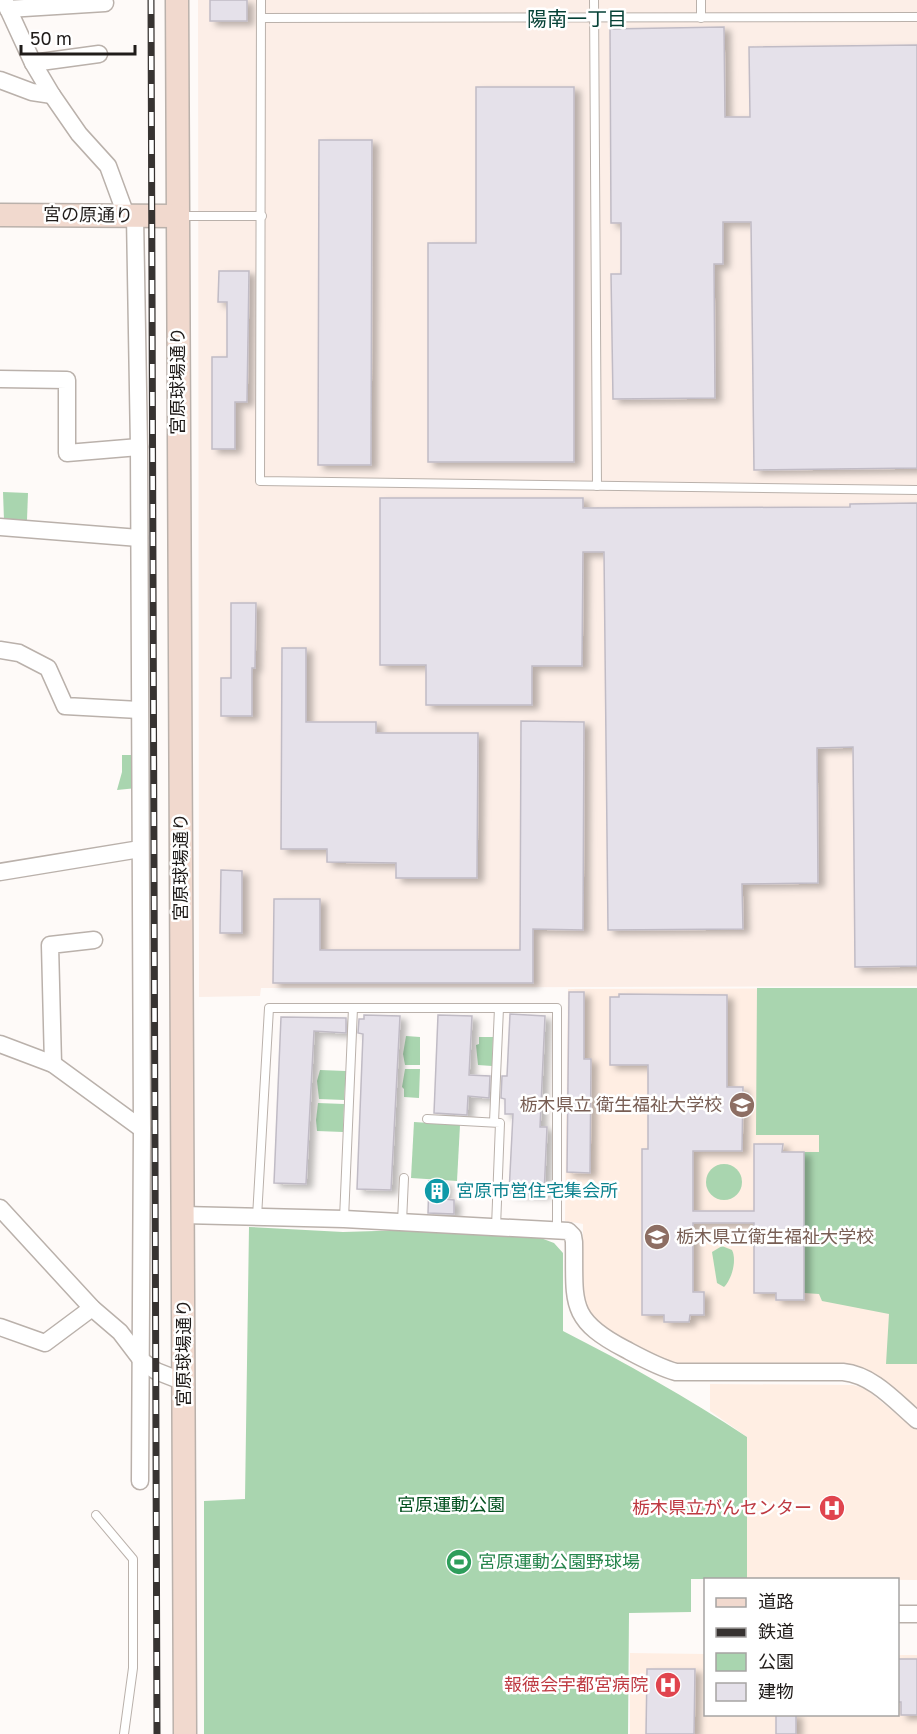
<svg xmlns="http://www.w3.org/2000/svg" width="917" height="1734" viewBox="0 0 917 1734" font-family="'Golos Text','Noto Sans JP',sans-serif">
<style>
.commercial{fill:#fceee7}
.built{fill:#ffeee3}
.green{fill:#a9d5af}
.building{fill:#e5e1ea;stroke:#c0bbc5;stroke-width:1.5;filter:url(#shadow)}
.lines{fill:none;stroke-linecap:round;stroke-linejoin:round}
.lane-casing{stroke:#bab1ab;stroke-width:10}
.street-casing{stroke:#bab1ab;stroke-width:19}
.secondary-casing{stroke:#bab1ab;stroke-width:25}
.lane{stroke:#fff;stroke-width:8}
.street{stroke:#fff;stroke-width:16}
.secondary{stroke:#f1d9ce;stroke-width:22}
.rail-casing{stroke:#373331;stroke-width:7}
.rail{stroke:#fff;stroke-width:4.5;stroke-dasharray:14;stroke-linecap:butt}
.labels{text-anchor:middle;stroke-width:5;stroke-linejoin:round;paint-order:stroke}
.street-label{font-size:18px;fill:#201c1a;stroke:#fff}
.education-label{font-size:18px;fill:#785e54;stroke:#fff;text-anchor:end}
.culture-label{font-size:18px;fill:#0d838f;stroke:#fff;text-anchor:start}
.park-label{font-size:18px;fill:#03511f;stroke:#fff}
.health-label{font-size:18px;fill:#be3a42;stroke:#fff;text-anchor:end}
.leisure-label{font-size:18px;fill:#27864d;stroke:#fff;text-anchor:start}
.neighbourhood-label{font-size:20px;fill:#064237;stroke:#fff}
</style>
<defs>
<filter id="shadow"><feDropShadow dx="6" dy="4" stdDeviation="3" flood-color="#0004"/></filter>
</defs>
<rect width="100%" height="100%" fill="#fefaf8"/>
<polygon class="commercial" points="198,0 917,0 917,986 261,988 260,996 199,997"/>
<g class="built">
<polygon points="917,988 917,1407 897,1391 854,1365 679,1364 661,1360 600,1325 589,1315 582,1293 583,1224 565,1221 568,989"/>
<polygon points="710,1384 853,1385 866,1389 906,1422 917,1429 917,1580 747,1579 747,1437 710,1411"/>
<polygon points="630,1653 705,1654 706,1714 898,1714 898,1655 917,1655 917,1734 630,1734"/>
</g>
<g class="green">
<polygon points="3,492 28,493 27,520 4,520"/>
<polygon points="122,755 137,755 137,788 117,790 122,772"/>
<polygon points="757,988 917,988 917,1364 886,1364 889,1314 822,1301 819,1294 804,1293 804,1152 819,1152 819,1135 756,1135"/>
<polygon points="406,1036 420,1037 420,1065 405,1065 403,1054"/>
<polygon points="479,1037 493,1037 492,1066 478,1065 476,1045 479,1044"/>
<polygon points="405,1069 420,1069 419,1098 404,1097 404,1089 402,1087"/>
<polygon points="320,1070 346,1071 344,1100 319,1099 317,1081"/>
<polygon points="318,1103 344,1104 343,1132 317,1131 316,1120"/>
<polygon points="414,1122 460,1125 457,1181 411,1178"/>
<circle cx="724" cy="1182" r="18"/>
<path d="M 249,1227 L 343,1232 L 410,1230 L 538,1237 L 554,1243 L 563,1253 L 563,1331 C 626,1363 688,1398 747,1437 L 747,1579 L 691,1579 L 691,1612 L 629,1613 L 628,1734 L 204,1734 L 204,1501 L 245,1499 Z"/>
<path d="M 722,1246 L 732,1250 C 737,1260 732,1279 724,1287 L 717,1283 L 712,1252 Z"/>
</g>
<g class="building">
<rect x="210" y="0" width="37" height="21"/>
<polygon points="724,27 725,117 750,117 749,47 917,45 917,468 754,470 751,222 723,222 723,264 714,264 715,398 613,399 611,274 621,274 621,223 611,223 610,29"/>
<polygon points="476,87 574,87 574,462 428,462 428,243 476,243"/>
<polygon points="319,140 372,140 371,465 318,465"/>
<polygon points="219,271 249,271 247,402 235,402 235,449 212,449 212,357 227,357 227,302 218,302"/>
<polygon points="380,498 583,498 583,508 850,507 850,504 917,503 917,966 855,967 853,747 817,748 818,883 742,884 743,929 608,930 604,552 583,552 582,666 532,666 532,705 426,705 426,665 380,665"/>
<polygon points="231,603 256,603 255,668 252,668 252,716 221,716 221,678 231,678"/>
<polygon points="282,648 306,648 306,722 376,722 376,733 478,733 477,878 396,878 396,863 327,862 327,849 281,849"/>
<polygon points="521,721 584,722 583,930 533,929 533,983 273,983 274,899 320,899 320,950 520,950"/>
<polygon points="221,870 242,871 242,933 220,933"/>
<polygon points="569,992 584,992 584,1059 591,1059 590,1173 567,1172"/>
<polygon points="619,994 727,995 727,1087 743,1087 742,1151 693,1151 693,1211 754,1211 754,1144 783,1144 782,1152 804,1152 804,1300 776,1300 776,1293 754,1293 754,1223 693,1223 693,1292 704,1292 704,1315 690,1315 689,1322 664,1322 664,1315 642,1315 642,1149 648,1149 648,1065 610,1065 610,997 619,997"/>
<polygon points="510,1014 545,1016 540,1127 547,1127 544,1195 509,1193 513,1114 505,1114 505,1099 501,1098 502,1076 507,1076"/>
<polygon points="364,1015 400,1016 391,1190 357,1189 363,1034 358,1033 359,1019 364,1019"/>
<polygon points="438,1015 472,1016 469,1075 490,1076 489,1098 468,1096 467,1115 434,1113"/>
<polygon points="281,1017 346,1018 346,1033 314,1031 306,1184 274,1183"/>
<polygon points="429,1181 446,1182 445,1199 454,1200 454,1214 428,1213"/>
<polygon points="897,1659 917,1659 917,1715 901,1715 901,1702 897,1702"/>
<polygon points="647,1669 695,1669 694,1734 646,1734"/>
<rect x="776" y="1714" width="20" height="20"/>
</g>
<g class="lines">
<g class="lane-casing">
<g id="lane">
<polyline points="261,0 260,481 917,490"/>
<polyline points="594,0 597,486"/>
<polyline points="261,18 917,17"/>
<polyline points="701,18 701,0"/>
<polyline points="178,216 262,216"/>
<polyline points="427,1119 500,1123 496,1227"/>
<polyline points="494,1122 499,1008"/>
<polyline points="257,1217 269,1008 557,1008 557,1230"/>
<polyline points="344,1219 353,1008"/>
<polyline points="402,1222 404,1178"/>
<polyline points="96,1515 133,1559 133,1668 124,1734"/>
</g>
</g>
<g class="street-casing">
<g id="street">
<polyline points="4,0 33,63 52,95 79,134 108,166 126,215"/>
<polyline points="8,9 105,3"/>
<polyline points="33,63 99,54"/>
<polyline points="0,80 32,92 52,95"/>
<polyline points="135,216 139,447 142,1129 140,1481"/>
<polyline points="0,379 67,380 67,453 139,447"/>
<polyline points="0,527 139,538"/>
<polyline points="0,650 19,653 48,668 65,706 139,710"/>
<polyline points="0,872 140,849"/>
<polyline points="0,1044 53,1064 142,1129"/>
<polyline points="53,1064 50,945 94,940"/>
<polyline points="0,1208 92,1308 120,1332 142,1361 156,1371 184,1382"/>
<path d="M 183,1215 L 344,1219 L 568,1231 L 573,1236 L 574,1242 C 575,1302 567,1319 625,1349 C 642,1358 658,1367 676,1372 L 843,1372 C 873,1375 895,1401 917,1420"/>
<polyline points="0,1327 45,1343 92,1308"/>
<polyline points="898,1614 917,1614"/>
</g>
</g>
<g class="secondary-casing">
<g id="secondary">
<polyline points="177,0 185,1734"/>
<polyline points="0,215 176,216"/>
</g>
</g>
<use href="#lane" class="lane"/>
<use href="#street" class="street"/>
<use href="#secondary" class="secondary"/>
<g class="rail-casing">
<polyline id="rail" points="151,0 157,1734"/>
</g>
<use href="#rail" class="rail"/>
</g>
<defs>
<g id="university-disc" transform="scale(1.35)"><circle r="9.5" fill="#8d6e63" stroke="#fff"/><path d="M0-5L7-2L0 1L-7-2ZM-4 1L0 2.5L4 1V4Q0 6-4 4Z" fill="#fff"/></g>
<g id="building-disc" transform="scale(1.35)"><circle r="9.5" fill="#0f9aa8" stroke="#fff"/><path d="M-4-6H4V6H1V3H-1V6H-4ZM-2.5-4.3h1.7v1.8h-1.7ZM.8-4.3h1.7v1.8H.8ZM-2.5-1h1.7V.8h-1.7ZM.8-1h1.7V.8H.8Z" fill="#fff"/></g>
<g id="school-disc" transform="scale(1.35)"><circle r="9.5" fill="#8d6e63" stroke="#fff"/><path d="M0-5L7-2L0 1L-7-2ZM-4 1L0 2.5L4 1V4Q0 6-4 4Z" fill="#fff"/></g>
<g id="hospital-disc" transform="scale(1.35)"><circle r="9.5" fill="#e0444e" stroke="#fff"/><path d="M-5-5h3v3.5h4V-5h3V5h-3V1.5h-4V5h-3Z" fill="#fff"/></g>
<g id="stadium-disc" transform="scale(1.35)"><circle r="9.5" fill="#2e9e5b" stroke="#fff"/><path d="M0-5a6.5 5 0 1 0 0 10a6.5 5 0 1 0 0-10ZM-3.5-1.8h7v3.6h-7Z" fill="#fff"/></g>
</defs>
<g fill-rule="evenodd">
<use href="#university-disc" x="742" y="1105"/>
<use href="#building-disc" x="437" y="1191"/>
<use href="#school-disc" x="657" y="1237"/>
<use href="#hospital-disc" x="832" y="1508"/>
<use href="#stadium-disc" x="459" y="1562"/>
<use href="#hospital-disc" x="668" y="1685"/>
</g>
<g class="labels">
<g class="street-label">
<text transform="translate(88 215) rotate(1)" y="6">宮の原通り</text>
<text transform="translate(178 381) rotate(-90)" y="6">宮原球場通り</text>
<text transform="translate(181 867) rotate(-90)" y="6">宮原球場通り</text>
<text transform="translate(184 1353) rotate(-90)" y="6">宮原球場通り</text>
</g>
<g class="education-label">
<text x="722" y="1111">栃木県立 衛生福祉大学校</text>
<text x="676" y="1243" text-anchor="start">栃木県立衛生福祉大学校</text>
</g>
<g class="culture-label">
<text x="456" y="1197">宮原市営住宅集会所</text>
</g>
<g class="park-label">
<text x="451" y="1511">宮原運動公園</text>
</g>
<g class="health-label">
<text x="812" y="1514">栃木県立がんセンター</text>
<text x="648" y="1691">報徳会宇都宮病院</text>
</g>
<g class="leisure-label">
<text x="478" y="1568">宮原運動公園野球場</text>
</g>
<g class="neighbourhood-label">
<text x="577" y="26">陽南一丁目</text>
</g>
</g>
<rect x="704" y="1578" width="195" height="138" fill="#ffffff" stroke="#a6a4a3" stroke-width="1.5"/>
<rect x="716" y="1598" width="30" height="9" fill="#f1d9ce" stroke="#a6a4a3" stroke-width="1.5"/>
<text x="758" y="1608" font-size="18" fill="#201c1a">道路</text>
<rect x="716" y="1628" width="30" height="9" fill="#373331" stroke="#a6a4a3" stroke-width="1.5"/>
<text x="758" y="1638" font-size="18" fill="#201c1a">鉄道</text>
<rect x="716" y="1653" width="30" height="18" fill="#a9d5af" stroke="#a6a4a3" stroke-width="1.5"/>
<text x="758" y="1668" font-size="18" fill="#201c1a">公園</text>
<rect x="716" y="1683" width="30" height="18" fill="#e5e1ea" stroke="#a6a4a3" stroke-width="1.5"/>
<text x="758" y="1698" font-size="18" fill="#201c1a">建物</text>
<path d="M21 45v9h114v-9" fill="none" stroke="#201c1a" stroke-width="3"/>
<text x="30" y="45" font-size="18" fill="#201c1a" stroke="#ffffff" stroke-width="4.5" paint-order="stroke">50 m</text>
</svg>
